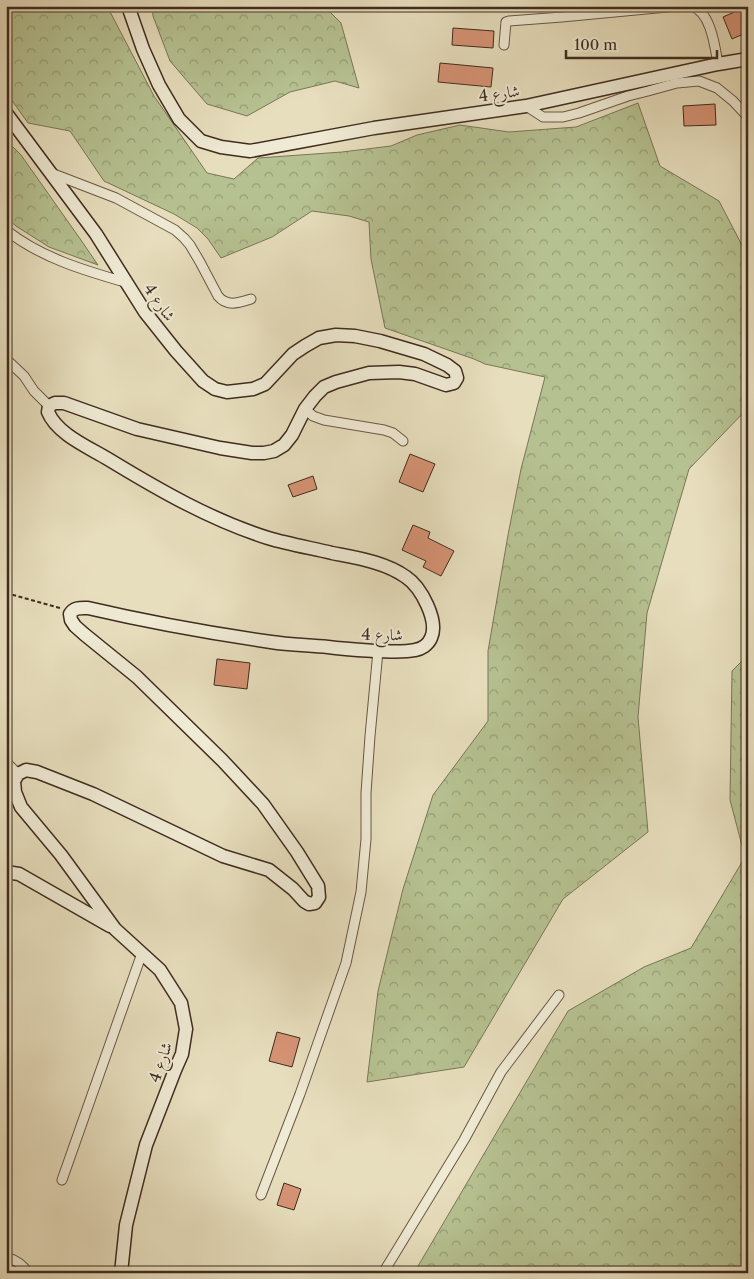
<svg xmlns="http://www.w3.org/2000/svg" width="754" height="1279" viewBox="0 0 754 1279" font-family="'Libre Caslon Text',Amiri,serif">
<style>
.forest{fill:url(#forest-crowns);stroke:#7a7658}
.building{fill:#d69375;stroke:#3f2c1f}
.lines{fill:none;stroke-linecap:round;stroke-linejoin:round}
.lane-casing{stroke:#695846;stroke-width:7}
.street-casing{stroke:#695846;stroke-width:11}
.secondary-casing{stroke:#3f2c1f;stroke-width:15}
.path{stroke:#3f2c1f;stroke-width:2;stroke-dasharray:4 2.5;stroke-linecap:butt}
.lane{stroke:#efead4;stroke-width:4.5}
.street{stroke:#efead4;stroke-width:9}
.secondary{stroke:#efead4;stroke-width:12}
.labels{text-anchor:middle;stroke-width:4;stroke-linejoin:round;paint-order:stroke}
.street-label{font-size:16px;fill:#3f2c1f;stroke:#efead4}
</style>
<defs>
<pattern id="forest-crowns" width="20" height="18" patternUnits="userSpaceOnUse" patternTransform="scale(1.25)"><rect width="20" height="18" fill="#b6c191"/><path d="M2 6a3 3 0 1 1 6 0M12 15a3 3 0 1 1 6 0" fill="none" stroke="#959d76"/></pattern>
</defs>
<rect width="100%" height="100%" fill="#e7debd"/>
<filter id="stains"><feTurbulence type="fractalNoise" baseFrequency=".004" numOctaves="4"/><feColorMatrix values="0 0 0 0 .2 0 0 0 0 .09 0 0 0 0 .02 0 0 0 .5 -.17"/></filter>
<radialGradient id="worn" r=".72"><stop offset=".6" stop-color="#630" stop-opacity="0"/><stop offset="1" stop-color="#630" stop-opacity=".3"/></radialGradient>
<g class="forest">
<polygon points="6,6 107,6 154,96 207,173 234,179 258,158 342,152 391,146 417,135 460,125 509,132 576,127 638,103 660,166 719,201 746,253 748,285 748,408 689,469 647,613 638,717 648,832 563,899 464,1067 367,1082 378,991 403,889 433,795 488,721 488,651 508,535 521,469 545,377 485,364 474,359 385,328 371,259 369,222 349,216 312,211 272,237 221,258 208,239 197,228 174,214 104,181 70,131 28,123 6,92"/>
<polygon points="152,6 324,6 341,23 359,88 335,81 290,92 247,116 207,104 170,61 153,16"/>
<polygon points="6,142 9,143 21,155 83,243 98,265 49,247 16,226 6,218"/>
<polygon points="748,655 748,1273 414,1273 568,1011 644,967 691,948 745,857 730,800 732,671"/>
</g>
<g class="building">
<polygon points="748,6 748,32 732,39 723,17"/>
<polygon points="453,28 494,31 493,48 452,45"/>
<polygon points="440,63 493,68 491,87 438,82"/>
<polygon points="715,104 716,125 684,126 683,106"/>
<polygon points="410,454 435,464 423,492 399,482"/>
<polygon points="313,476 317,489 293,497 288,485"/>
<polygon points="413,525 430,532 428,538 454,551 441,576 423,567 426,561 402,550"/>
<polygon points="217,659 250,663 247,689 214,685"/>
<polygon points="277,1032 300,1038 292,1067 269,1061"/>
<polygon points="284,1183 301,1189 294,1210 277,1205"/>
</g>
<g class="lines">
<g class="lane-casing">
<polyline id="lane" points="725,8 732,6"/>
</g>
<g class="street-casing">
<g id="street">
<path d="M 691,6 C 711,11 715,47 718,64"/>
<polyline points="504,45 506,22 509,21 562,17 678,6"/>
<polyline points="526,106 543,117 563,117 579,113 628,96 648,91 677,83 699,81 717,88 733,101 748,117"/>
<path d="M 51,173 L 116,198 L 175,230 L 184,238 L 190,245 L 200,262 L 218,296 C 227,307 238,303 251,299"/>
<path d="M 6,230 C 41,258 86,271 128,283"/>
<polyline points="6,359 24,376 34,391 49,406"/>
<polyline points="305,409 313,416 324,420 384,430 393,433 403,441"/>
<polyline points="6,762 18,774"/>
<polyline points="62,1180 142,953"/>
<polyline points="261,1195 300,1094 346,963 361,892 366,839 366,793 370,736 378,651"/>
<path d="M 6,1257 C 16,1260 23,1264 28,1273"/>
<polyline points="383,1273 464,1140 501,1072 559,995"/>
</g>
</g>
<g class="secondary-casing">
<g id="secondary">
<polyline points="128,6 143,49 159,85 179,119 201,141 221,147 250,151 374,128 526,106 718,64 748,59"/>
<path d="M 6,113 L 96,234 L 145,312 L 176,351 L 203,381 L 215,389 L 227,392 L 253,389 L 265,384 L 293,354 L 305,346 L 319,338 L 336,335 L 355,336 L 380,341 L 424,354 L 447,365 L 455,371 L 457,378 L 454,383 L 446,385 L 415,374 L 399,372 L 369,373 L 336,382 L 324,387 L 315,396 L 305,409 L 292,435 L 284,445 L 274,451 L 264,453 L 252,453 L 220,448 L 137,429 L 64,403 L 55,403 L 49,406 L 48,412 C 57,434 88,447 108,459 C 159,490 211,520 268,538 C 288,544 311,548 332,553 C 357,558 385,562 406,577 C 421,587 439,621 431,638 C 428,645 421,649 415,650 C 401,653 387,651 374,651 C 359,650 343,649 328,647 C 309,645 290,645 271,642 C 209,633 148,622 88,608 C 81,608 74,607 70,614 L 71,620 L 75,626 L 84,634 L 137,677 L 222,760 L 263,804 L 297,852 L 318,886 L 319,897 L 315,903 L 309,904 L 304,901 L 293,889 L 269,870 L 223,856 L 93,794 L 37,772 L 26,770 L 18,774 L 14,781 L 15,792 L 21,807 L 61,855 L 115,929 L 160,970 L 181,1003 L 186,1029 L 182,1054 L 175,1070 L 146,1145 L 126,1225 L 121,1273"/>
<polyline points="6,872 19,874 110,926"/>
</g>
</g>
<polyline class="path" points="6,593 60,608"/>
<use href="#lane" class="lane"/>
<use href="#street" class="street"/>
<use href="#secondary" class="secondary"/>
</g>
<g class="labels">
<g class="street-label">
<text transform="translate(499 93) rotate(-8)" y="6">شارع 4</text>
<text transform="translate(160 302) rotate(55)" y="6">شارع 4</text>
<text transform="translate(382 634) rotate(1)" y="6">شارع 4</text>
<text transform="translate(160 1062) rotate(-71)" y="6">شارع 4</text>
</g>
</g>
<rect width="754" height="1279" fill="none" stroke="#e7debd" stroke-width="25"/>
<rect x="8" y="8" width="739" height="1264" fill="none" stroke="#3f2c1f" stroke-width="2.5"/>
<rect x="12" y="12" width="729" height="1254" fill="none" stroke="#3f2c1f"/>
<path d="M566 50v8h151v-8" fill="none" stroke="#3f2c1f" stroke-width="2.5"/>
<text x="574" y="50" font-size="15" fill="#3f2c1f" stroke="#efead4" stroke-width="4" paint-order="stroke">100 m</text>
<rect width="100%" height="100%" filter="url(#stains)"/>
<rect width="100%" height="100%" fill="url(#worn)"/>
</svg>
